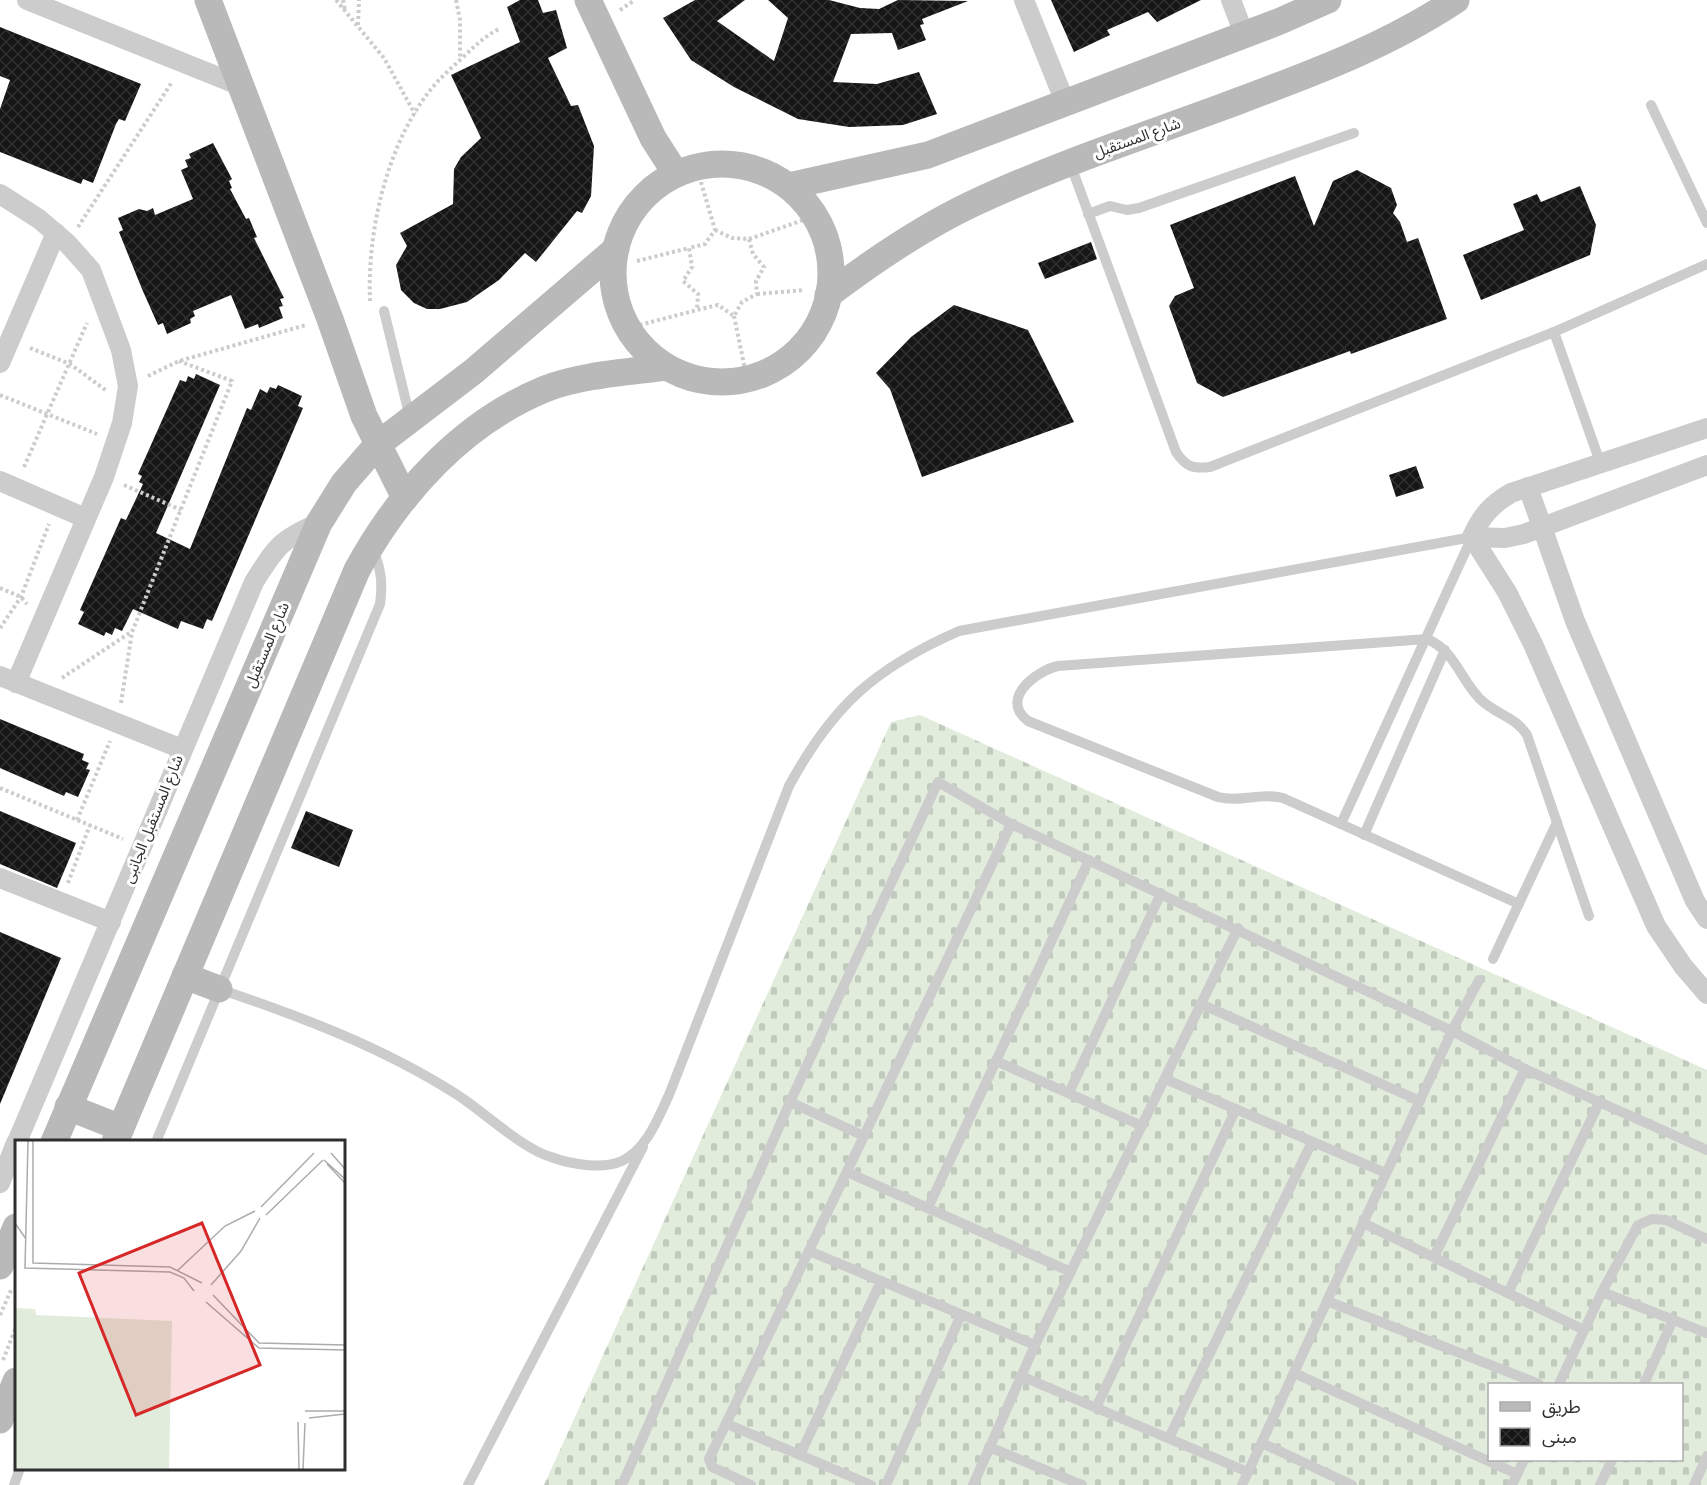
<svg xmlns="http://www.w3.org/2000/svg" width="1707" height="1485" viewBox="0 0 1707 1485" font-family="Raleway,'Noto Sans Arabic',sans-serif">
<style>
.cemetery{fill:url(#cemetery-stones);fill-rule:evenodd}
.building{fill:url(#building-cross-hatch)}
.lines{fill:none;stroke-linecap:round;stroke-linejoin:round}
.path{stroke:#ccc;stroke-width:4;stroke-dasharray:3 3;stroke-linecap:butt}
.lane{stroke:#ccc;stroke-width:10}
.street{stroke:#ccc;stroke-width:20}
.secondary{stroke:#b9b9b9;stroke-width:27}
.labels{text-anchor:middle;stroke-width:6;stroke-linejoin:round;paint-order:stroke}
.street-label{font-size:15px;fill:#2f2f2f;stroke:#fff}
.inset-road{fill:none;stroke:#acacac;stroke-width:1.5}
.view{fill:#d62828;fill-opacity:0.15;stroke:#d62828;stroke-width:3}
.inset-edge{fill:none;stroke:#2f2f2f;stroke-width:3}
</style>
<defs>
<pattern id="cemetery-stones" width="16" height="16" patternUnits="userSpaceOnUse" patternTransform="scale(1.5)"><rect width="16" height="16" fill="#e1ecdc"/><path d="M2 7V4a2 2 0 0 1 4 0v3zM10 15v-3a2 2 0 0 1 4 0v3z" fill="#c1cbbd"/></pattern>
<pattern id="building-cross-hatch" width="8" height="8" patternUnits="userSpaceOnUse" patternTransform="scale(1.5)"><rect width="8" height="8" fill="#161616"/><path d="M0 0l8 8M0 8l8-8" fill="none" stroke="#303030"/></pattern>
</defs>
<rect width="100%" height="100%" fill="#fff"/>
<path class="cemetery" d="M 920,715 L 1707,1070 L 1707,1485 L 544,1485 L 891,722 ZM 1490,1384 L 1682,1384 L 1682,1460 L 1490,1460 Z"/>
<g class="building">
<polygon points="520,0 538,0 543,13 556,10 567,48 548,58 571,106 578,105 594,146 591,196 582,213 577,211 536,262 525,253 499,280 467,302 440,309 427,309 414,303 401,290 396,265 407,246 400,233 453,204 454,169 461,157 481,138 451,75 520,42 507,7"/>
<polygon points="695,0 745,0 717,21 774,61 788,18 768,0 829,0 860,8 879,9 898,0 968,1 922,19 924,24 920,25 926,40 898,50 892,33 851,34 833,82 877,84 919,72 937,114 903,125 849,127 798,119 734,87 691,60 663,18"/>
<polygon points="1051,0 1201,0 1157,22 1148,12 1107,30 1110,35 1074,52"/>
<polygon points="0,27 141,84 125,121 119,119 116,124 93,183 83,179 81,184 0,152 0,109 10,80 0,76"/>
<polygon points="213,143 232,179 229,181 232,188 230,189 246,219 249,218 257,237 254,238 284,298 280,299 283,306 279,307 283,318 259,328 258,324 245,329 231,295 193,311 195,316 190,319 191,323 167,334 163,323 158,325 142,289 119,232 123,230 118,218 139,209 147,211 153,208 155,215 193,199 181,170 188,167 185,160 191,158 189,154"/>
<polygon points="1357,170 1391,188 1397,205 1393,213 1400,222 1407,242 1418,238 1447,319 1351,354 1350,351 1223,397 1197,383 1169,306 1175,296 1194,288 1170,225 1295,176 1314,226 1333,181"/>
<polygon points="1580,186 1596,225 1590,255 1481,300 1463,255 1524,230 1513,204 1537,194 1541,202"/>
<polygon points="1091,242 1097,259 1045,279 1038,263"/>
<polygon points="954,305 1028,330 1074,422 922,477 890,389 876,373 911,337"/>
<polygon points="196,374 220,385 156,533 190,549 247,408 251,410 260,389 267,393 270,387 276,389 278,385 302,396 298,406 303,408 212,621 207,619 203,629 181,621 178,629 133,609 122,631 115,628 112,635 106,632 104,636 78,624 84,612 80,610 121,518 126,520 143,484 139,482 142,476 138,474 180,380 186,382 188,376 194,379"/>
<polygon points="1416,466 1424,488 1396,497 1389,475"/>
<polygon points="0,719 84,754 82,760 89,763 86,769 90,770 78,797 66,792 64,796 0,768"/>
<polygon points="0,811 76,843 57,888 0,864"/>
<polygon points="306,811 353,830 339,867 291,848"/>
<polygon points="0,932 61,958 0,1104"/>
</g>
<g class="lines">
<g class="path">
<polyline points="336,0 384,58 415,114"/>
<polyline points="343,0 345,10"/>
<polyline points="456,0 460,20 460,59"/>
<polyline points="620,10 635,0"/>
<polyline points="358,25 359,0"/>
<polyline points="701,182 715,230"/>
<polyline points="78,227 172,82"/>
<polygon points="715,230 732,238 749,239 753,254 764,267 756,281 757,294 742,302 734,316 718,305 697,310 698,294 683,281 692,267 689,248 705,244"/>
<polyline points="749,239 815,216"/>
<polyline points="637,261 689,248"/>
<polyline points="757,294 804,290"/>
<path d="M 370,301 C 367,233 386,148 428,93 C 437,81 449,70 460,60 C 473,48 483,37 499,29"/>
<polyline points="734,316 747,379"/>
<polyline points="628,328 697,310"/>
<polyline points="30,348 70,364 107,391"/>
<polyline points="148,376 179,361 306,325"/>
<polyline points="0,395 97,434"/>
<polyline points="24,467 87,323"/>
<polyline points="124,485 181,510"/>
<polyline points="0,588 21,597 27,604"/>
<polyline points="0,628 21,597 49,524"/>
<polyline points="62,678 131,632"/>
<polyline points="121,703 132,632 232,381 179,361"/>
<polyline points="0,788 123,839"/>
<polyline points="77,820 110,741"/>
<polyline points="68,883 90,825"/>
<polyline points="0,1315 12,1288"/>
<polyline points="3,1360 16,1327"/>
</g>
<g class="lane">
<polyline points="1651,105 1707,223"/>
<path d="M 1070,163 L 1176,452 C 1186,467 1193,469 1210,467 L 1554,332 L 1707,264"/>
<polyline points="1088,214 1110,206 1127,210 1139,208 1354,133"/>
<polyline points="384,311 410,418"/>
<polyline points="1554,332 1600,462"/>
<polyline points="1011,824 1452,1031 1479,980"/>
<polyline points="1341,824 1472,537"/>
<polyline points="1364,835 1445,650"/>
<path d="M 1519,904 L 1283,798 C 1261,792 1240,803 1218,797 L 1028,721 C 999,699 1036,671 1058,666 L 1427,639 C 1454,650 1460,678 1479,698 C 1494,714 1515,716 1527,735 L 1589,916"/>
<polyline points="1493,959 1557,822"/>
<path d="M 219,989 C 302,1017 382,1047 456,1094 C 483,1111 521,1148 551,1157 C 570,1164 602,1170 622,1161 C 647,1149 658,1118 669,1095 L 789,786 C 833,705 875,668 959,631 L 1472,537"/>
<polyline points="1201,1004 1420,1101"/>
<polyline points="996,1061 1142,1126"/>
<polyline points="1165,1079 1386,1173"/>
<polyline points="1069,1093 1161,893"/>
<path d="M 156,1142 L 380,604 C 383,583 381,569 373,549"/>
<polyline points="847,1172 1071,1272"/>
<polyline points="928,1208 1089,860"/>
<polyline points="1363,1223 1584,1330"/>
<polyline points="809,1251 1035,1345"/>
<polyline points="1434,1257 1525,1069"/>
<polyline points="1602,1292 1707,1333"/>
<polyline points="1508,1293 1599,1103"/>
<polyline points="1327,1301 1539,1384"/>
<polyline points="1294,1373 1517,1474"/>
<polyline points="1021,1376 1248,1472"/>
<polyline points="1559,1384 1602,1292 1638,1225 1652,1219 1666,1220 1707,1239"/>
<polyline points="1644,1384 1673,1320"/>
<polyline points="1096,1408 1236,1109"/>
<polyline points="727,1424 871,1485"/>
<polyline points="1169,1438 1312,1142"/>
<polyline points="1262,1443 1352,1485"/>
<polyline points="989,1447 1082,1485"/>
<polyline points="800,1455 881,1281"/>
<polyline points="14,1485 20,1468"/>
<polyline points="468,1485 643,1147"/>
<polyline points="622,1485 790,1102 938,782 1011,824 864,1136 790,1102"/>
<polyline points="751,1485 712,1467 709,1459 864,1136"/>
<polyline points="886,1485 961,1315"/>
<polyline points="973,1485 1035,1345 1238,928"/>
<polyline points="1242,1485 1452,1031 1525,1069 1707,1150"/>
<polyline points="1512,1485 1524,1460"/>
<polyline points="1600,1485 1612,1460"/>
<polyline points="1694,1485 1707,1456"/>
</g>
<g class="street">
<polyline points="27,0 241,86"/>
<polyline points="1024,0 1065,102"/>
<polyline points="1231,0 1244,34"/>
<polyline points="0,194 39,219 67,243 91,270 121,350 128,386 122,423 104,477 16,683"/>
<polyline points="0,363 56,233"/>
<polyline points="0,481 85,518"/>
<polyline points="1528,487 1575,621 1695,901 1707,919"/>
<polyline points="1472,537 1507,592 1533,644 1656,926 1683,966 1707,994"/>
<path d="M 1472,537 C 1481,516 1492,504 1511,493 L 1707,428"/>
<polyline points="1472,537 1505,538 1524,534 1707,465"/>
<polyline points="0,676 182,749"/>
<polyline points="0,878 111,922"/>
<path d="M 17,1142 L 254,582 C 276,547 281,539 319,523"/>
<polyline points="0,1183 16,1143"/>
</g>
<g class="secondary">
<polyline points="208,0 330,319 364,416 405,498"/>
<polyline points="588,0 653,138 676,174"/>
<circle cx="722" cy="273" r="109"/>
<polyline points="789,186 928,155 1278,22 1328,0"/>
<path d="M 828,295 C 873,261 923,227 974,203 C 1055,165 1141,137 1225,106 C 1305,76 1384,48 1456,0"/>
<polyline points="185,976 219,989"/>
<polyline points="68,1107 121,1128"/>
<polyline points="54,1142 319,523 344,483 377,445 474,371 616,249"/>
<path d="M 115,1142 L 357,570 C 399,493 462,423 545,389 C 580,375 629,372 666,367"/>
<polyline points="0,1266 16,1227"/>
<polyline points="0,1420 16,1381"/>
</g>
</g>
<g class="labels">
<g class="street-label">
<text transform="translate(1137 138) rotate(-20)" y="5">شارع المستقبل</text>
<text transform="translate(267 645) rotate(-67)" y="5">شارع المستقبل</text>
<text transform="translate(153 819) rotate(-68)" y="5">شارع المستقبل الجانبى</text>
</g>
</g>
<g transform="translate(15 1140)">
<rect width="330" height="330" fill="#fff"/>
<path d="M 0,168 L 20,169 L 21,175 L 157,181 L 154,329 L 0,329 Z" fill="#e1ecdc"/>
<path class="inset-road" d="M 13,1 L 10,128 L 155,132 L 169,138 L 179,151M 18,1 L 18,123 L 155,127 L 187,143M 316,13 L 330,29M 309,20 L 330,39M 312,24 L 330,43M 246,67 L 299,13M 251,75 L 308,20M 0,83 L 11,99M 162,131 L 210,86 L 240,71M 196,145 L 226,111 L 245,78M 198,155 L 244,203 L 330,205M 191,162 L 244,208 L 330,210M 290,271 L 330,271M 294,278 L 330,274M 283,282 L 284,329M 288,329 L 290,283"/>
<path class="view" d="M 187,83 L 245,225 L 121,275 L 64,133 Z"/>
<rect width="330" height="330" class="inset-edge"/>
</g>
<rect x="1488" y="1383" width="195" height="78" fill="#ffffff" stroke="#acacac" stroke-width="1.5"/>
<rect x="1500" y="1402" width="30" height="9" fill="#b9b9b9" stroke="#acacac" stroke-width="1.5"/>
<text x="1542" y="1413" font-size="18" fill="#2f2f2f">طريق</text>
<rect x="1500" y="1428" width="30" height="18" fill="url(#building-cross-hatch)" stroke="#acacac" stroke-width="1.5"/>
<text x="1542" y="1443" font-size="18" fill="#2f2f2f">مبنى</text>
</svg>
